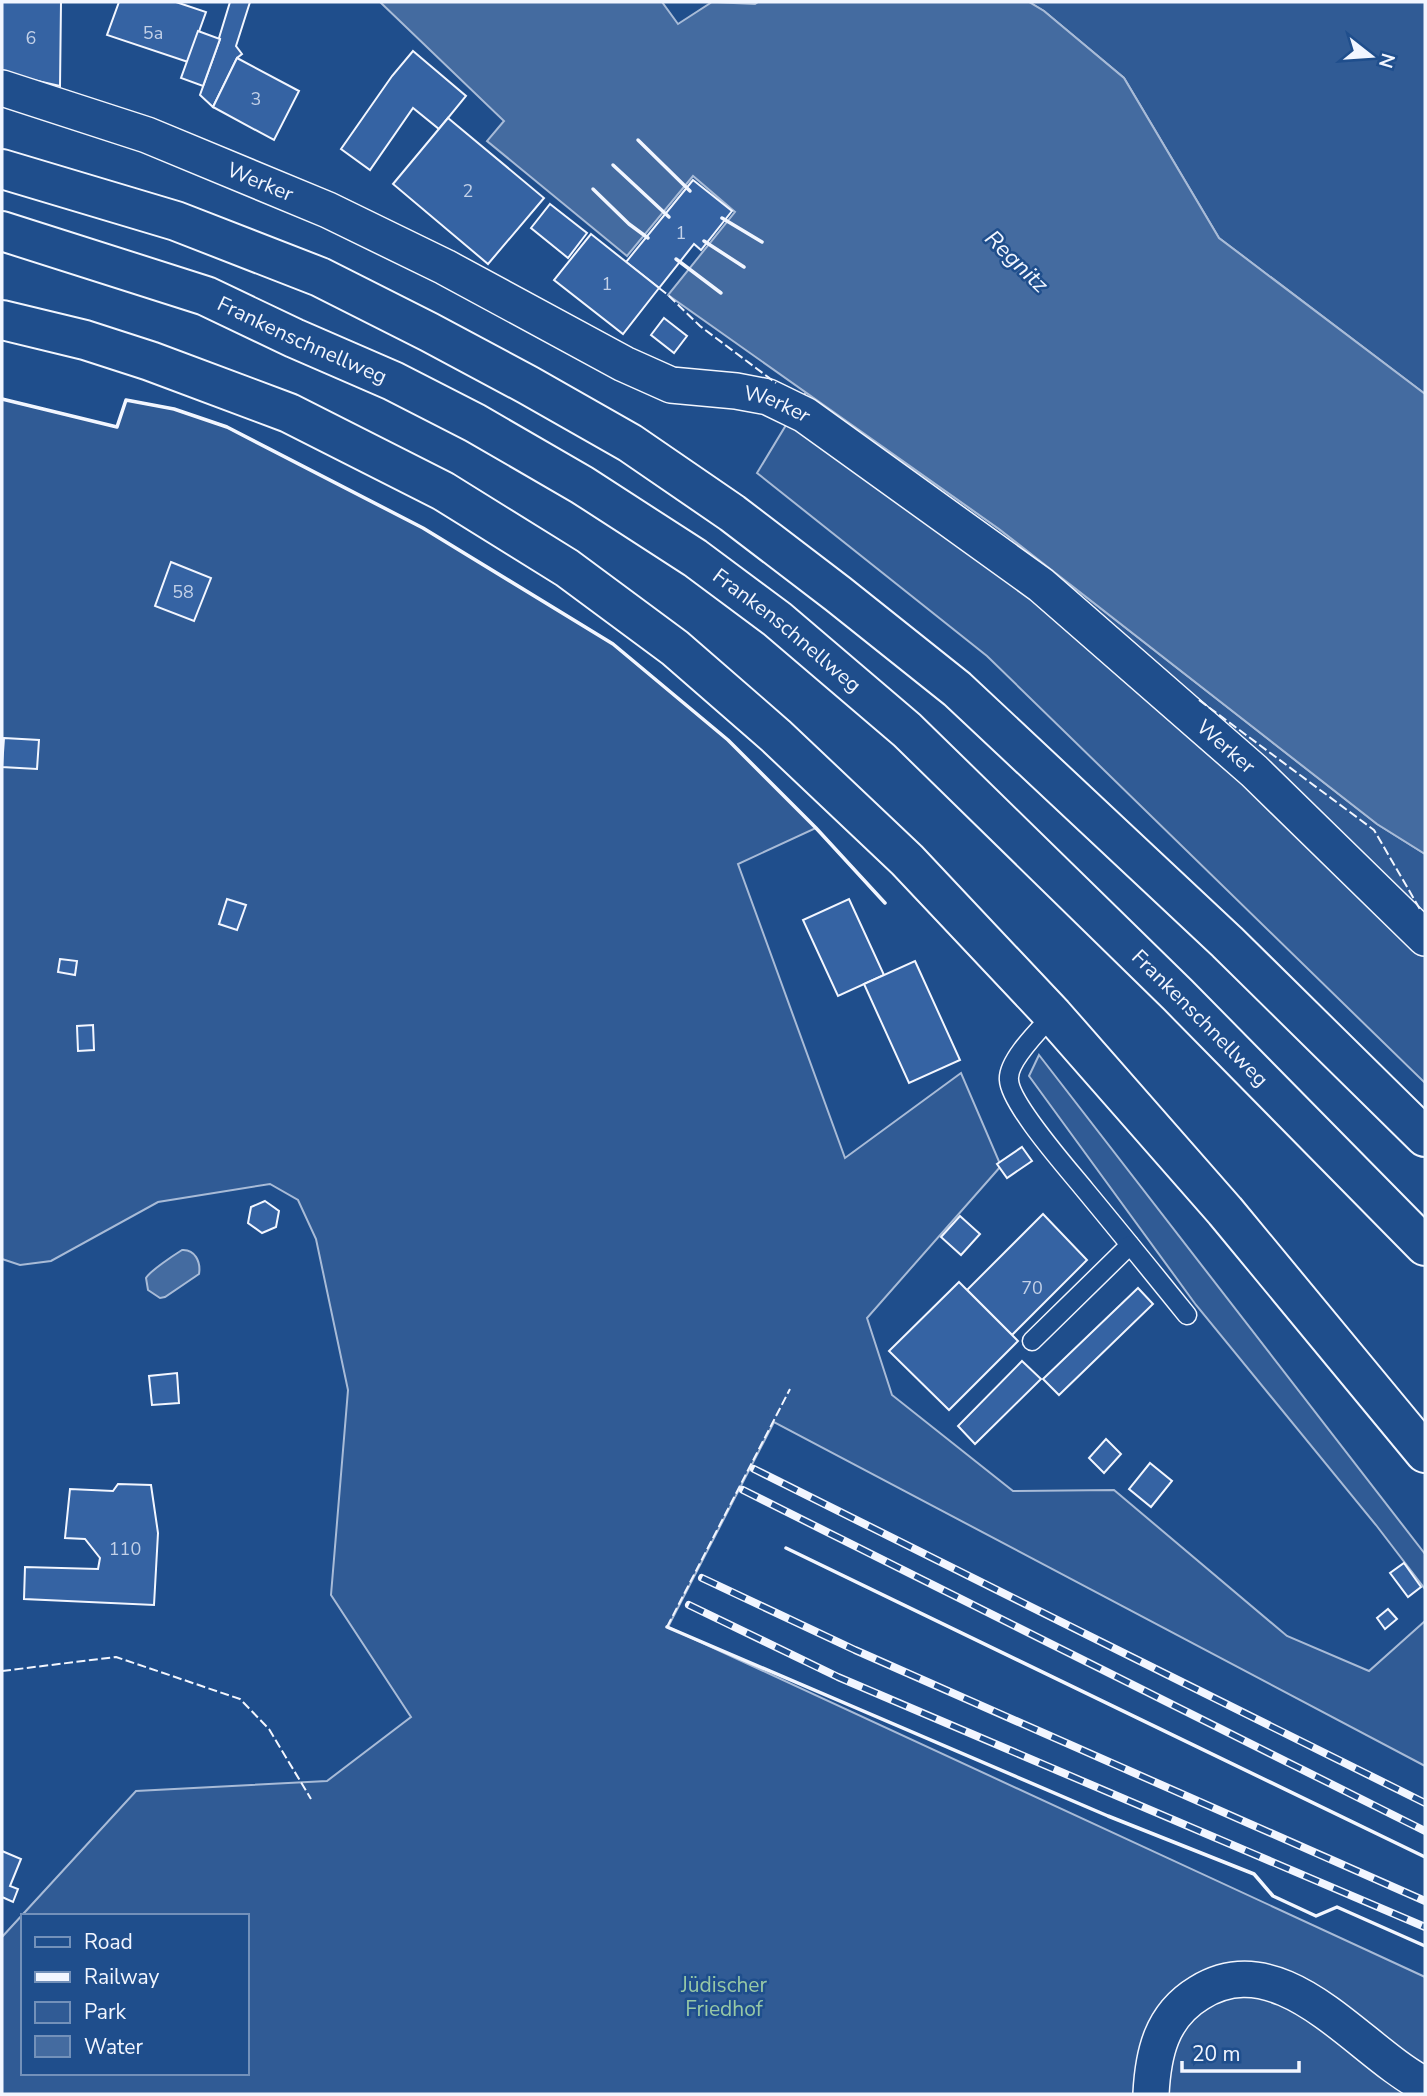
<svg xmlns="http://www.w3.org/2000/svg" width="1427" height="2096" viewBox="0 0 1427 2096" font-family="'Nunito Sans',sans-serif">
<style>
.green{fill:#305b95;stroke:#a8bbd7;stroke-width:2;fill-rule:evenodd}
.water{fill:#446ba0;stroke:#a8bbd7;stroke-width:2}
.building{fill:#3563a3;stroke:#f2f6ff;stroke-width:2}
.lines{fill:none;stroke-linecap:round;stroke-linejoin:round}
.service-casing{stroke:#f2f6ff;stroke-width:21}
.minor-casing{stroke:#f2f6ff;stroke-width:38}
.secondary-casing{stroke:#f2f6ff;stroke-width:42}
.motorway-casing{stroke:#f2f6ff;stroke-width:42}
.service{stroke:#1f4e8c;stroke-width:18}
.minor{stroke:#1f4e8c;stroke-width:35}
.secondary{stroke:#1f4e8c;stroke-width:38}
.motorway{stroke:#1f4e8c;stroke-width:38}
.rail-casing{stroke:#f2f6ff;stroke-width:8}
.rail{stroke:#1f4e8c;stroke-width:5;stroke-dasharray:16;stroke-linecap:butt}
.fence{stroke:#f2f6ff;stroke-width:2;stroke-dasharray:9 3.5;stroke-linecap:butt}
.wall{stroke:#f2f6ff;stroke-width:3.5}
.labels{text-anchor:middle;stroke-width:5;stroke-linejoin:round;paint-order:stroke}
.number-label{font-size:18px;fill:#c3d1e8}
.street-label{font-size:21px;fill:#f2f6ff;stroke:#1f4e8c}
.park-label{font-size:21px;fill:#97c8a6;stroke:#1f4e8c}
.water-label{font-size:23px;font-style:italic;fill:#f2f6ff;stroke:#1f4e8c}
</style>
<rect width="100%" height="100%" fill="#1f4e8c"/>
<g class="green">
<polygon points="1029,2 1425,2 1425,394 1219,238 1124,78 1044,11"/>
<polygon points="806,392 999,529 1377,824 1425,854 1425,1083 987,656 757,473"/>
<path d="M 2,399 L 117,427 L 126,400 L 174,409 L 227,427 L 423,528 L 613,644 L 728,740 L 816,828 L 738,864 L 845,1158 L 961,1073 L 1001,1166 L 867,1318 L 892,1395 L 1013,1491 L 1114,1490 L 1287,1636 L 1369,1671 L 1425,1621 L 1425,1766 L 774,1422 L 668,1627 L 1425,1977 L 1425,2094 L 2,2094 L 2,1937 L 136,1791 L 327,1781 L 411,1717 L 331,1595 L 348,1390 L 316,1239 L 298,1200 L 270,1184 L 158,1202 L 51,1261 L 20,1265 L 2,1259 ZM 23,1916 L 247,1916 L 247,2073 L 23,2073 Z"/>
<polygon points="1039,1055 1425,1554 1425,1589 1376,1525 1196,1305 1029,1076"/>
</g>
<g class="water">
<polygon points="380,2 662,2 678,24 712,2 755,4 758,2 1029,2 1044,11 1124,78 1219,238 1425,394 1425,854 1377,824 999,529 668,295 735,212 693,176 627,256 487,141 504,121"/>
<path d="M 182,1250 C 195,1249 201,1262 199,1274 L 165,1297 L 160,1298 L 148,1290 L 146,1278 C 150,1271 174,1255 182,1250 Z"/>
</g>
<g class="building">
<polygon points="2,2 61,2 60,86 2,73"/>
<polygon points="119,2 176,2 206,12 188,62 107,35"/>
<polygon points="230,2 250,2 236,46 242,54 237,58 213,107 200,95 220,39 219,38"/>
<polygon points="198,31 220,39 203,86 181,78"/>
<polygon points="413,51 466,96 439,129 413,108 370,170 341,149 392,76"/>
<polygon points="237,58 299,91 274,140 213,107"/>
<polygon points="448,118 544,198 488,264 393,184"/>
<polygon points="693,180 732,211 701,250 694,244 659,288 626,262"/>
<polygon points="550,204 587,233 568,258 531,228"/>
<polygon points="591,234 659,288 623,334 554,280"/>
<polygon points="664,318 687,336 674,353 651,335"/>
<polygon points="171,562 211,578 194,621 155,606"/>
<polygon points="4,738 39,740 37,769 2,767"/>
<polygon points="227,899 246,905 237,930 219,924"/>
<polygon points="849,899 884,975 838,996 803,920"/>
<polygon points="60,959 77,961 75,975 58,972"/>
<polygon points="915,961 960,1060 909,1083 864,984"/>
<polygon points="93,1025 94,1050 78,1051 77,1026"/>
<polygon points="1022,1147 1032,1161 1007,1178 997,1164"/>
<polygon points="265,1201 279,1211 276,1227 262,1233 248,1223 251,1207"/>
<polygon points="1043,1214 1087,1260 1012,1335 967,1290"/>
<polygon points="960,1216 980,1234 961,1255 941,1237"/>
<polygon points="959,1282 1018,1341 949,1410 889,1351"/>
<polygon points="1138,1288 1153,1304 1059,1395 1043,1379"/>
<polygon points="1022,1361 1041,1379 975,1444 958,1426"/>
<polygon points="177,1373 179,1403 152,1405 149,1376"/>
<polygon points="1106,1439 1121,1454 1104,1473 1089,1458"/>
<polygon points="1150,1463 1172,1481 1151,1507 1129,1489"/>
<polygon points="118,1484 151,1485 158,1533 154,1605 24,1599 25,1567 98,1569 100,1558 85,1539 65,1538 70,1489 113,1491"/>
<polygon points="1404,1563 1421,1587 1408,1597 1390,1573"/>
<polygon points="1388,1609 1397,1619 1385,1629 1377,1618"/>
<polygon points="2,1851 21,1859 10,1886 18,1889 13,1902 2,1897"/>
</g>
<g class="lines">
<g class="service-casing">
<g id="service">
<path d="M 1053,1015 C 1040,1029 1007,1061 1009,1080 C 1010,1104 1068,1169 1085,1190 C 1119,1231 1153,1273 1187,1315"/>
<polyline points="1032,1341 1130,1245"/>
</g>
</g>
<g class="minor-casing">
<g id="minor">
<path id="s1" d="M 2,88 L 147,135 L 328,210 L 445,267 L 624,364 L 671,385 L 736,391 L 768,397 L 805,415 L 1041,585 L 1254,771 L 1425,938"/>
<path d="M 1151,2094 C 1153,2054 1161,2016 1199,1993 C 1283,1941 1359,2052 1425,2085"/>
</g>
</g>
<g class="secondary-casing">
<polyline id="secondary" points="2,320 85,340 150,361 289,413 443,491 567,568 675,648 776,736 907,860 1053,1015 1225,1211 1425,1453"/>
</g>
<g class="motorway-casing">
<g id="motorway">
<polyline points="2,169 176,221 320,277 429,332 528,385 630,443 732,513 838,594 957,689 1227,942 1425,1137"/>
<path id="s2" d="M 2,231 L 206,296 L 294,338 L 393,381 L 475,423 L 582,485 L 695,558 L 777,619 L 907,730 L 1178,995 L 1425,1246"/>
</g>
</g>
<use href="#service" class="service"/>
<use href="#minor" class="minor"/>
<use href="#secondary" class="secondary"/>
<use href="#motorway" class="motorway"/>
<g class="rail-casing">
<g id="rail">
<polyline points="754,1469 1425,1803"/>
<polyline points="743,1490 1425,1831"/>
<polyline points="702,1578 855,1650 1425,1901"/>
<polyline points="689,1605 838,1677 1425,1927"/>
</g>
</g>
<use href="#rail" class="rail"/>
<g class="fence">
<polyline points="659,288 668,295 700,326 776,383"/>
<polyline points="1199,700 1374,830 1421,911"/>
<polyline points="667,1627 790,1389"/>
<polyline points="2,1671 116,1657 240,1699 269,1729 311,1799"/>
</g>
<g class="wall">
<polyline points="638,140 690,191"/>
<polyline points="613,165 669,217"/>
<polyline points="593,189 629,224 648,238"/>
<polyline points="722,218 762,242"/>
<polyline points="704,241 744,267"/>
<polyline points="676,259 721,293"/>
<polyline points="2,399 117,427 126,400 174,409 227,427 423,528 613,644 728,740 816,828 885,903"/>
<polyline points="786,1548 1425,1857"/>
<polyline points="667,1627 1108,1816 1254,1874 1273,1896 1316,1916 1337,1907 1425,1946"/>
</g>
</g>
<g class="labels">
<g class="number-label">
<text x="153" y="39">5a</text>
<text x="31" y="44">6</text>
<text x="256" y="105">3</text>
<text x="468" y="197">2</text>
<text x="681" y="239">1</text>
<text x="607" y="290">1</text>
<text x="183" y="598">58</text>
<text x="1032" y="1294">70</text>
<text x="125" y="1555">110</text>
</g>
<g class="street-label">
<text dy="7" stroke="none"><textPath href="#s1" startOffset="275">Werker</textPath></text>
<text dy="7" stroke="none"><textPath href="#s2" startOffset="320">Frankenschnellweg</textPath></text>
<text dy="7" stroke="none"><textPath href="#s1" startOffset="842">Werker</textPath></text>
<text dy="7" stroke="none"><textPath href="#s2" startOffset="887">Frankenschnellweg</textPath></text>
<text dy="7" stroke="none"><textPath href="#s1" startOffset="1409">Werker</textPath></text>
<text dy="7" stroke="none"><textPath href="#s2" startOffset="1454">Frankenschnellweg</textPath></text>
</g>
<g class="park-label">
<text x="724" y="1992">Jüdischer<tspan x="724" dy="24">Friedhof</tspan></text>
</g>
<g class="water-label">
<text transform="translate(1017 261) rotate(44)" y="8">Regnitz</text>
</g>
</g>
<rect width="1427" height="2096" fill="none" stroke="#f2f6ff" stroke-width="7"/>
<rect x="21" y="1914" width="228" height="161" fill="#1f4e8c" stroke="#7391ba" stroke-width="2"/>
<rect x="35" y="1937" width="35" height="10" fill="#1f4e8c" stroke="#7391ba" stroke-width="2"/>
<text x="84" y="1949" font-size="21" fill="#f2f6ff">Road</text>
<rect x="35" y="1972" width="35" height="10" fill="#f2f6ff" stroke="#7391ba" stroke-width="2"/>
<text x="84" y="1984" font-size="21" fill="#f2f6ff">Railway</text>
<rect x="35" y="2002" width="35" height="21" fill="#305b95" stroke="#7391ba" stroke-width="2"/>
<text x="84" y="2019" font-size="21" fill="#f2f6ff">Park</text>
<rect x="35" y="2036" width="35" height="21" fill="#446ba0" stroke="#7391ba" stroke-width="2"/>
<text x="84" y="2054" font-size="21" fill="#f2f6ff">Water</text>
<g transform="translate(1371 56) rotate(107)" stroke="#1f4e8c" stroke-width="5" paint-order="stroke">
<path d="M0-5L12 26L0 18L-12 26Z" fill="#f2f6ff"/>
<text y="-10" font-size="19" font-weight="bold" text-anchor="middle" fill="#f2f6ff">N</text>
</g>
<path d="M1182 2061v10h117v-10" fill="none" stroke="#f2f6ff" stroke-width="3.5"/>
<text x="1192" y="2061" font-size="21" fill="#f2f6ff" stroke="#1f4e8c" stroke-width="5" paint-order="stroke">20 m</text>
</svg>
